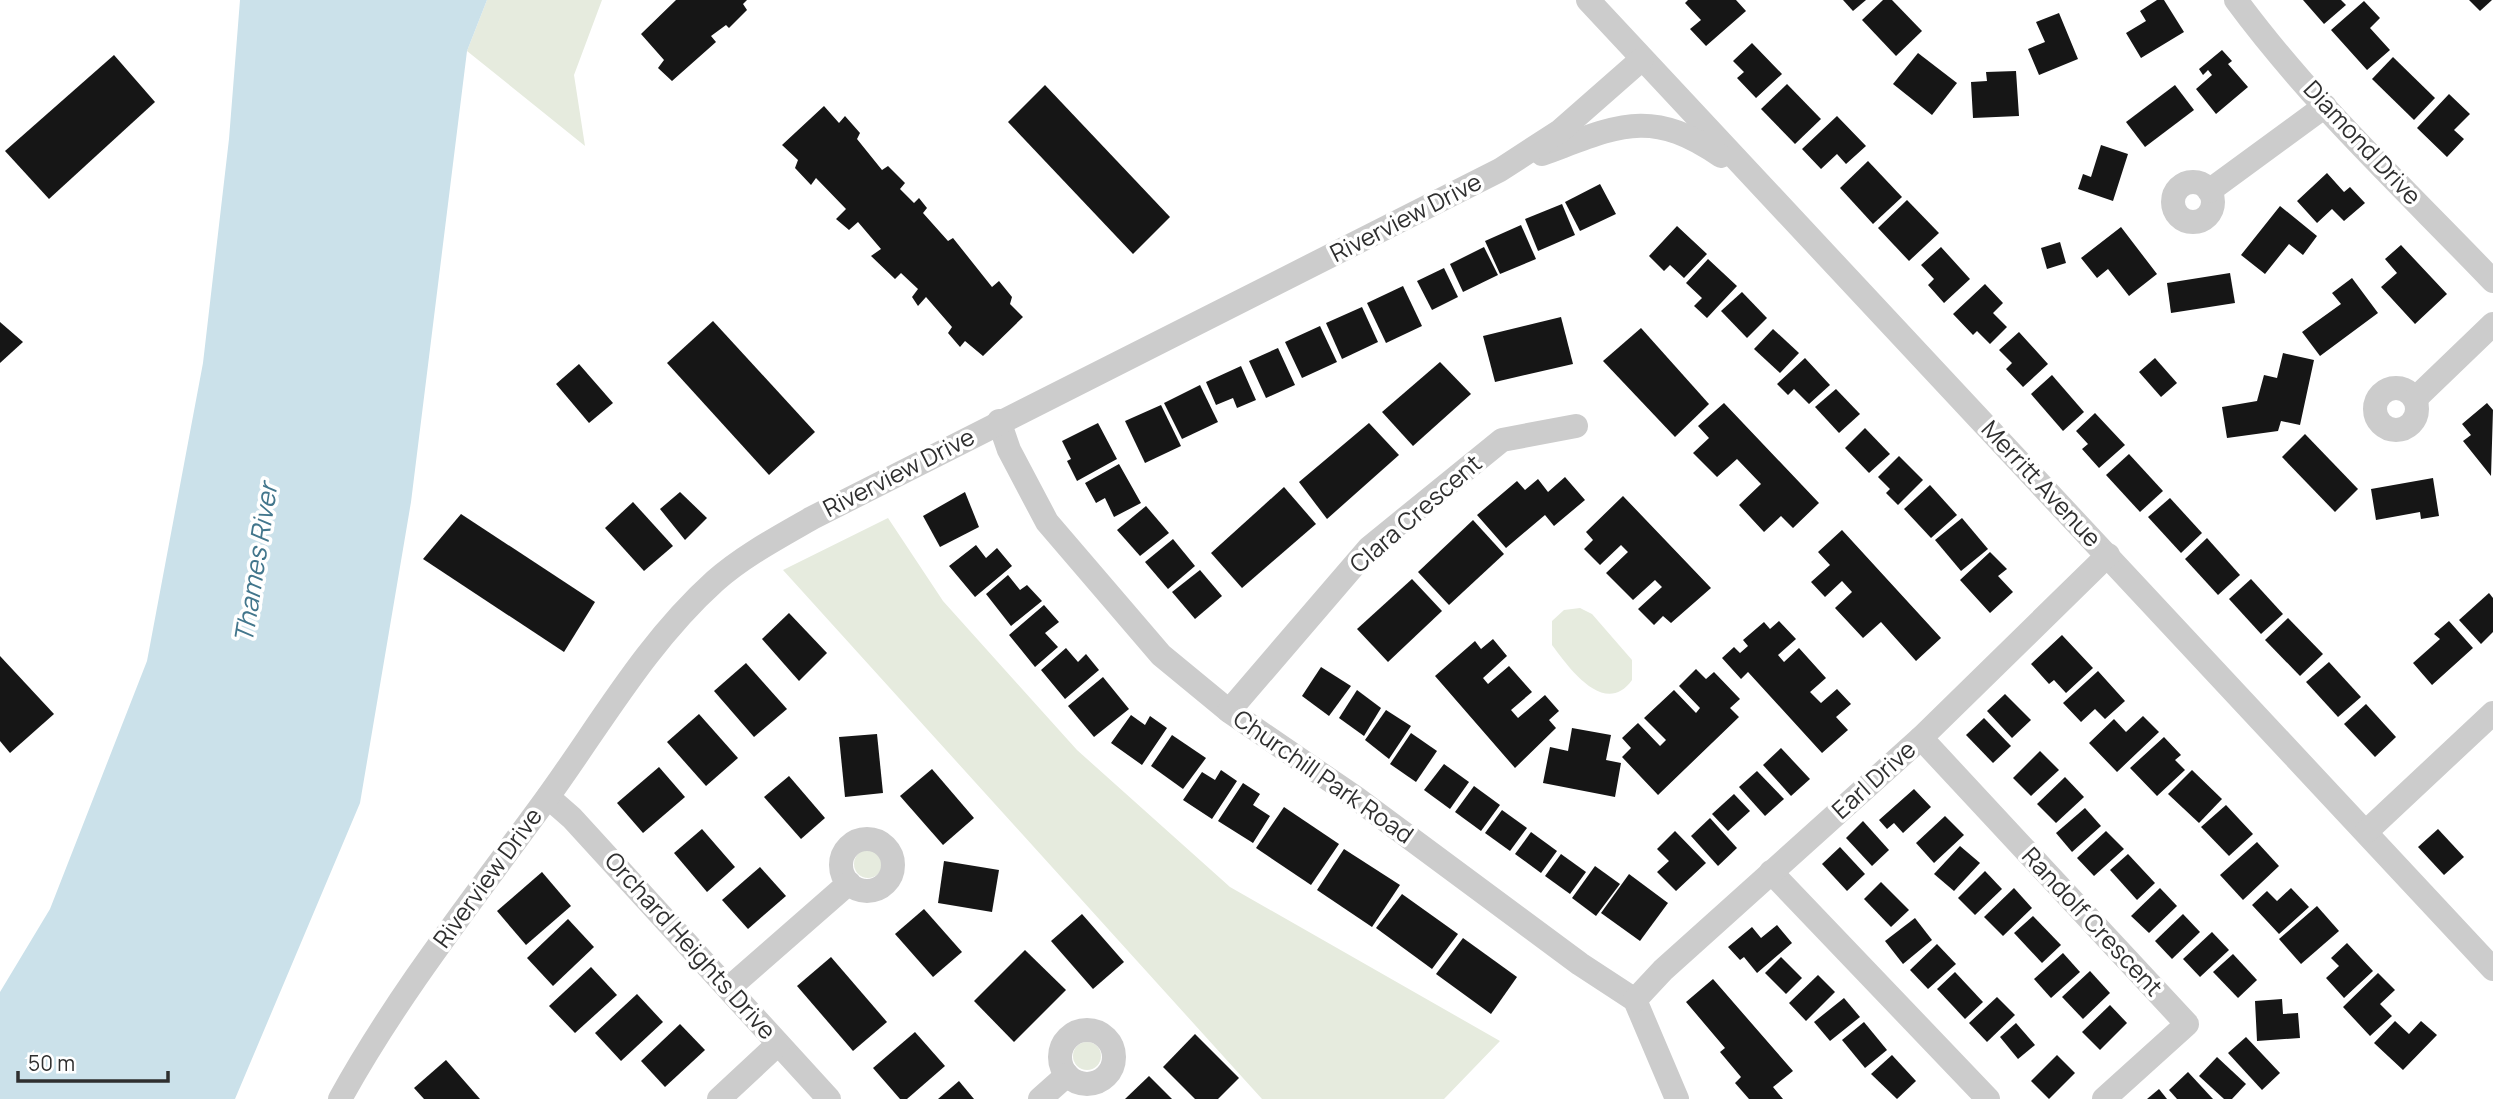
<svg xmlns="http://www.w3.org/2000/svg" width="2493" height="1099" viewBox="0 0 2493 1099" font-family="Manrope,sans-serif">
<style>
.green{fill:#e6ebde}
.water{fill:#cbe1ea}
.building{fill:#161616}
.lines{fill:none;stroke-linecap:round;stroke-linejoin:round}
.minor{stroke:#ccc;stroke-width:24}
.labels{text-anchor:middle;stroke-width:7;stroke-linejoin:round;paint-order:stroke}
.street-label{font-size:24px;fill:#2f2f2f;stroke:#fff}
.water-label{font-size:26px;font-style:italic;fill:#42768c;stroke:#fff}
</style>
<rect width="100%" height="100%" fill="#fff"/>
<g class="green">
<polygon points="487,0 602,0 574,75 585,146 467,51"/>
<polygon points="888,518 943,601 1077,750 1230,887 1500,1041 1444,1099 1262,1099 783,570"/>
<path d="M 1580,608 L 1592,614 L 1632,660 L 1632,680 C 1605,718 1569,668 1552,645 L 1552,621 L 1564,610 Z"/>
<circle cx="868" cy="864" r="14"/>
<circle cx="1087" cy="1056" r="14"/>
</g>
<polygon class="water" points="240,0 487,0 467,51 411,502 360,803 235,1099 0,1099 0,992 50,909 147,661 203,363 229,139"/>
<g class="building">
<polygon points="676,0 747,0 743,4 747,10 729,28 726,25 711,36 716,42 672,81 658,68 664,60 641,34"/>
<polygon points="1688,0 1736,0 1746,11 1706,46 1690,29 1701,20 1685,3"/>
<polygon points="1843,0 1866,0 1853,11"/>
<polygon points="1883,0 1892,0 1922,31 1896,56 1862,20"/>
<polygon points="2157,0 2164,0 2184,32 2141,58 2126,33 2146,21 2140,11"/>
<polygon points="2303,0 2341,0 2346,5 2324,24"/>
<polygon points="2469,0 2492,0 2480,11"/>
<polygon points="2364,1 2380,18 2370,28 2390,50 2367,70 2331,30"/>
<polygon points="2059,13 2078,59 2039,75 2028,49 2045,42 2036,22"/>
<polygon points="1752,43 1782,74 1756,98 1737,78 1744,72 1733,61"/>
<polygon points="2222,50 2232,61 2228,64 2248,87 2216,114 2196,89 2212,75 2208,70 2203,75 2199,69"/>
<polygon points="1918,53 1957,83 1932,115 1893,84"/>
<polygon points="114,55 155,102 49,199 5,151"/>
<polygon points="2393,57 2435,98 2414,120 2372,79"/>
<polygon points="2016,71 2019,116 1973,118 1971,82 1987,81 1986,72"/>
<polygon points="1787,84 1821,119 1795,144 1761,109"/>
<polygon points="1045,85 1170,217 1133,254 1008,122"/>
<polygon points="2175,85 2194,110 2145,147 2126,122"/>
<polygon points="2449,94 2470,114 2454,130 2464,139 2447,157 2417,128"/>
<polygon points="824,106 839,123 845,116 860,133 857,139 882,170 888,166 905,183 900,189 914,203 919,198 927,208 923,213 948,241 953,238 992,287 999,281 1012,297 1010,304 1023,317 983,356 965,341 960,347 948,333 952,327 926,297 918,306 912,297 918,289 901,273 895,279 871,256 881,249 858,222 849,230 836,219 846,209 816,178 811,185 795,168 798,160 782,145"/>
<polygon points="1837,116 1866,146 1846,164 1837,154 1821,169 1802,149"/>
<polygon points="2101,145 2128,154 2113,201 2078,189 2083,174 2091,177"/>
<polygon points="1868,161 1902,197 1873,224 1840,188"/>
<polygon points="2327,173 2344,192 2350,187 2365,203 2344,221 2332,209 2317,223 2297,201"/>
<polygon points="1600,184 1616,214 1580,231 1565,202"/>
<polygon points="1907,200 1939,233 1909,261 1878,228"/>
<polygon points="1562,204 1575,235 1538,251 1525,219"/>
<polygon points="2280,206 2317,236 2303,255 2289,244 2265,274 2241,255"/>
<polygon points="1521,225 1536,259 1500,274 1485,241"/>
<polygon points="1677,226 1707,254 1684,278 1670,265 1664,271 1649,256"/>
<polygon points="2121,227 2157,274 2129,296 2108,269 2097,278 2081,258"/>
<polygon points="2060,242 2066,263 2047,269 2041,248"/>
<polygon points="2401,245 2447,294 2415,324 2381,287 2397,273 2385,259"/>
<polygon points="1484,247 1498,275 1463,292 1450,264"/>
<polygon points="1941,247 1970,279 1944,303 1928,285 1934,279 1921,265"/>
<polygon points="1708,259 1737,286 1707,318 1694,306 1702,298 1686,283"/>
<polygon points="1444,268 1458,297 1432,310 1417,281"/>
<polygon points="2230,273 2235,303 2171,313 2167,283"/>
<polygon points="2352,278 2378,313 2320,356 2302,332 2341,304 2332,293"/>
<polygon points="1985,284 2003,303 1993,313 2007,327 1990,344 1977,331 1973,335 1953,314"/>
<polygon points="1403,286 1422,326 1386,343 1367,303"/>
<polygon points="1742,292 1767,318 1747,338 1721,311"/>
<polygon points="1362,307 1378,342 1342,359 1326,323"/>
<polygon points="1561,317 1573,364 1495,382 1483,336"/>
<polygon points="713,321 815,432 769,475 667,363"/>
<polygon points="0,322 23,342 0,363"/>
<polygon points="1320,326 1337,362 1302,378 1285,342"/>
<polygon points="1641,328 1709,404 1675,437 1603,361"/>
<polygon points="1773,329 1799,353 1780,373 1754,349"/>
<polygon points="2019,332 2048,364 2023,387 2006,369 2012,363 1999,350"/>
<polygon points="1278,348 1295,385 1266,398 1249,361"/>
<polygon points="2283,353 2314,360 2300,425 2281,421 2278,431 2227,438 2222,407 2257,401 2264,375 2277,378"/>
<polygon points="1805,358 1830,385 1809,404 1794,389 1788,395 1777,384"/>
<polygon points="2155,358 2177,383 2161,397 2139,372"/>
<polygon points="1440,362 1471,394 1413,446 1382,412"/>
<polygon points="579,364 613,403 589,423 556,384"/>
<polygon points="1241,366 1256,400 1237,408 1233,398 1216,405 1206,382"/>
<polygon points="2052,375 2084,412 2063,431 2031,394"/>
<polygon points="1200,385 1218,422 1182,439 1164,403"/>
<polygon points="1836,389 1860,414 1839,433 1815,407"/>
<polygon points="1724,403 1819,503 1793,528 1781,516 1764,532 1739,505 1761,484 1737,459 1717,477 1693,453 1709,438 1698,426"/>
<polygon points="2487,403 2493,410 2491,476 2463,441 2471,435 2462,424"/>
<polygon points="1161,405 1181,446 1145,463 1125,421"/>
<polygon points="2095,413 2125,445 2099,468 2082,449 2088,444 2076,431"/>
<polygon points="1098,423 1117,459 1077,481 1067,461 1071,459 1062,441"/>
<polygon points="1369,423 1399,455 1327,519 1299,482"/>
<polygon points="1865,428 1890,454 1869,473 1845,448"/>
<polygon points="2305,434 2358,489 2335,512 2282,457"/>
<polygon points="2129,454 2163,491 2140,512 2106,475"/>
<polygon points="1899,456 1923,480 1898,505 1886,493 1890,489 1878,477"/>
<polygon points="1119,464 1141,503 1114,517 1105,498 1096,503 1085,483"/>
<polygon points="1565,477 1585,500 1554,526 1545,515 1506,548 1477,515 1517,481 1525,490 1538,479 1548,492"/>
<polygon points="2433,478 2439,516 2421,519 2420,512 2376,520 2371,489"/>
<polygon points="1930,485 1957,515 1931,538 1904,509"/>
<polygon points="1284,487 1316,524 1242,588 1211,553"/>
<polygon points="680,492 707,518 685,540 660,509"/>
<polygon points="965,492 979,527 940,547 923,516"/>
<polygon points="1623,496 1711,588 1671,623 1663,616 1654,625 1638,609 1662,587 1655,580 1633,600 1606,573 1628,552 1621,545 1600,565 1584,549 1593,540 1586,532"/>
<polygon points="2170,498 2202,533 2181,553 2148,517"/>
<polygon points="633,502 673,546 644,571 605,528"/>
<polygon points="1146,506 1169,533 1140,556 1117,530"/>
<polygon points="461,514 595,602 564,652 423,559"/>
<polygon points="1962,518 1988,549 1961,571 1935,540"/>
<polygon points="1473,520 1504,554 1449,605 1418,572"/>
<polygon points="1842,530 1941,638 1916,661 1881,622 1863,638 1835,608 1852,592 1842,581 1825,597 1811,582 1830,565 1818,552"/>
<polygon points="2207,538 2240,575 2218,595 2185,559"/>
<polygon points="1173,539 1195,566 1168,589 1145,562"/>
<polygon points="976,545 986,558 997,548 1012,566 975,597 949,566"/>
<polygon points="1990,552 2007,569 1998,576 2013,592 1990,613 1960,580"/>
<polygon points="1200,570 1222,596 1195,619 1172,592"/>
<polygon points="1008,575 1020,590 1027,585 1042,601 1011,626 986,594"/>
<polygon points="1412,579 1442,611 1388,662 1357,629"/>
<polygon points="2251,579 2283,614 2261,634 2229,599"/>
<polygon points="2489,593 2493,598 2493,632 2481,644 2459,620"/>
<polygon points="1044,605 1059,622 1045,633 1058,647 1035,667 1009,635"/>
<polygon points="789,613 827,653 799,681 762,639"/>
<polygon points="2288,618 2323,654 2300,676 2265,640"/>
<polygon points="1779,621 1796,639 1778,655 1784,662 1799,648 1826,678 1810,692 1821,703 1837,689 1851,704 1836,717 1848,730 1822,753 1748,672 1741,679 1722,658 1734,647 1740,653 1748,646 1743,640 1764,622 1770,629"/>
<polygon points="2449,621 2473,648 2432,685 2413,663 2440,639 2434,634"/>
<polygon points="2062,635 2093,668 2066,693 2054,680 2049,684 2031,664"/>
<polygon points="1493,639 1507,656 1483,678 1488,684 1509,666 1532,692 1511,710 1518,718 1545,695 1559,711 1549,720 1556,728 1515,768 1435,676 1475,641 1481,649"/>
<polygon points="1066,648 1078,662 1086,654 1099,670 1065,699 1041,670"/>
<polygon points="0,656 54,714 10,753 0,741"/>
<polygon points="2329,662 2361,697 2338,717 2306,682"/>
<polygon points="746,663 787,709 754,737 714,691"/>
<polygon points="1321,667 1351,686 1329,716 1302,696"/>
<polygon points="1696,669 1706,679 1714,672 1740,699 1730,708 1739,717 1658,795 1622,757 1631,748 1622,738 1638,723 1660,746 1666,740 1644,718 1674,690 1696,713 1700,708 1679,686"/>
<polygon points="2098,671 2125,701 2105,719 2095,709 2081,722 2063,703"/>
<polygon points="1103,677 1129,709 1094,737 1068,706"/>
<polygon points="1357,690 1381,708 1364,736 1339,718"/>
<polygon points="2005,694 2031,720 2012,738 1987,711"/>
<polygon points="2366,704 2396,737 2375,757 2344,724"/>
<polygon points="1386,710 1411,726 1389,759 1365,740"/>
<polygon points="699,714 738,758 706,786 667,742"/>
<polygon points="1131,715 1145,725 1150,716 1167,728 1142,765 1111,743"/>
<polygon points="2143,716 2159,732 2117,772 2089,743 2114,719 2126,732"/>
<polygon points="1984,718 2011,746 1993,763 1966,735"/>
<polygon points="1572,728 1611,735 1606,760 1621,763 1615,797 1543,783 1550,747 1568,751"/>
<polygon points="1411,733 1437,751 1416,782 1390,764"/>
<polygon points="877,734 883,793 845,797 839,737"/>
<polygon points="1172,735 1206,758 1183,789 1151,766"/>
<polygon points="2164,737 2181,755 2175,760 2185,770 2157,796 2130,768"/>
<polygon points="1781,748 1810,779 1791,796 1763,765"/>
<polygon points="2040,751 2059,770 2031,796 2013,778"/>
<polygon points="1444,764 1469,782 1450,809 1424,790"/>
<polygon points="659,767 685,797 643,833 617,803"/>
<polygon points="932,769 974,818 943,845 900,796"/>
<polygon points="1221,770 1237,781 1212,819 1183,800 1202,772 1215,780"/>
<polygon points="2192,770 2222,799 2199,823 2168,794"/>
<polygon points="1757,771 1784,799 1765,816 1739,787"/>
<polygon points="789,776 825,818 801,839 764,797"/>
<polygon points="2065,777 2084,797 2056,823 2037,804"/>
<polygon points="1243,783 1260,794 1253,805 1270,816 1253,843 1218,821"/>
<polygon points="1474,786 1500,805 1481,831 1455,812"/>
<polygon points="1914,789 1931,807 1903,833 1894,823 1887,829 1879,820"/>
<polygon points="1734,794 1750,811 1728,831 1712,814"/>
<polygon points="2226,805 2253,834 2229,856 2201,827"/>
<polygon points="1284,807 1339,844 1311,885 1256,848"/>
<polygon points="2085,808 2101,826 2072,852 2056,833"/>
<polygon points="1502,810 1527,828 1510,851 1485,833"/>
<polygon points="1945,816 1964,835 1934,863 1916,843"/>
<polygon points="1710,818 1737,848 1718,866 1691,836"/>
<polygon points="1863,821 1889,850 1872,866 1846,838"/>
<polygon points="702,829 735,867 707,892 674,853"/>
<polygon points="2438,829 2464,857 2444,875 2418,847"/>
<polygon points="1675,831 1706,863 1676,891 1657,872 1669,861 1657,849"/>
<polygon points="2106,831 2124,849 2094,876 2077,858"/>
<polygon points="1531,832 1557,851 1541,873 1515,854"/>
<polygon points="2257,842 2279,866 2243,900 2220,875"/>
<polygon points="1960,846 1980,863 1954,891 1934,874"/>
<polygon points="1840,847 1865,874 1847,891 1822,864"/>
<polygon points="1344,849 1400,885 1372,927 1317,890"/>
<polygon points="1561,854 1586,872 1570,894 1545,876"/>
<polygon points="2128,854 2155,883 2137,900 2110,870"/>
<polygon points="944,861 999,870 992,912 938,903"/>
<polygon points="1595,866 1620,884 1596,916 1572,898"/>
<polygon points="760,867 786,896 748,929 722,900"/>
<polygon points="1985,871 2002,889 1975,915 1958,898"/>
<polygon points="542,872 571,906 526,945 497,911"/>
<polygon points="1629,874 1668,903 1640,941 1601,913"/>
<polygon points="1881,882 1909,910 1891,927 1864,899"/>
<polygon points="2014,888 2032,908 2003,936 1984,917"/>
<polygon points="2160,888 2177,906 2149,933 2131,916"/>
<polygon points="2291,888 2309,907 2279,934 2252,905 2267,891 2277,901"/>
<polygon points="1402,894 1458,934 1432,969 1376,928"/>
<polygon points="2317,906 2339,931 2301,964 2279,939"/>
<polygon points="924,909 962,952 933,977 895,934"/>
<polygon points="1082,914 1124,962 1093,989 1051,941"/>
<polygon points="2183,914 2200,932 2172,959 2155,941"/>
<polygon points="2033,916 2061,945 2042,963 2014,933"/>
<polygon points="1915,918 1932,940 1903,964 1885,941"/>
<polygon points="568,919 594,947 553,986 527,958"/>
<polygon points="1777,925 1792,943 1757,973 1744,957 1740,960 1728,947 1752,927 1761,938"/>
<polygon points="2212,932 2229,950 2200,977 2183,959"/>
<polygon points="1463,938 1517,977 1491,1014 1436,974"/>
<polygon points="2347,943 2373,971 2344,998 2326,978 2339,966 2331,958"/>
<polygon points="1937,944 1956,964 1928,989 1910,970"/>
<polygon points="1025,950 1066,990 1014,1042 974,1001"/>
<polygon points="2063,953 2080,972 2051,998 2034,979"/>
<polygon points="2233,954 2257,980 2238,998 2213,972"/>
<polygon points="831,957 887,1022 853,1051 797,986"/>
<polygon points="1781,957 1802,978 1786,994 1765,973"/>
<polygon points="591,967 617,995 575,1033 549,1006"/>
<polygon points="2090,971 2110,993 2083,1019 2062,997"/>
<polygon points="1955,972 1983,1002 1965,1019 1937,989"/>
<polygon points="2378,973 2395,990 2380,1004 2392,1016 2370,1036 2343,1007"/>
<polygon points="1818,975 1835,992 1806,1021 1789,1003"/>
<polygon points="1713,979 1793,1071 1773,1087 1783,1099 1749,1099 1735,1083 1741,1077 1720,1052 1725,1048 1686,1002"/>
<polygon points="637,994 663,1022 621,1061 595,1033"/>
<polygon points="1997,997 2015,1015 1987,1042 1969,1023"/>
<polygon points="1844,998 1860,1017 1830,1041 1814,1022"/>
<polygon points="2282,999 2283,1014 2298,1013 2300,1038 2257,1041 2255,1001"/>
<polygon points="2110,1005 2127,1023 2100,1050 2082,1032"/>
<polygon points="2395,1021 2409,1034 2421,1021 2437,1035 2403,1070 2374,1043"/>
<polygon points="1864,1022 1887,1050 1865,1068 1842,1040"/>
<polygon points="2016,1023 2035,1045 2018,1059 2000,1037"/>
<polygon points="680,1024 705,1050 665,1087 641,1061"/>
<polygon points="915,1032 945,1066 907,1099 900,1099 873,1068"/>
<polygon points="1195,1034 1239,1078 1218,1099 1195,1099 1163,1067"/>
<polygon points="2246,1037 2280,1073 2262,1090 2228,1053"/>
<polygon points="1892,1055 1916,1081 1897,1099 1871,1074"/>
<polygon points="2057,1055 2075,1073 2049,1099 2031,1081"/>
<polygon points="2217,1057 2246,1084 2232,1099 2224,1099 2199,1076"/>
<polygon points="446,1060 480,1099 424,1099 414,1088"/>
<polygon points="2188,1072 2213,1099 2177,1099 2169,1090"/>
<polygon points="1149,1076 1172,1099 1125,1099"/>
<polygon points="959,1081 974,1099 938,1099"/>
<polygon points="2159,1089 2167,1099 2147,1099"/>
</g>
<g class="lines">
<g class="minor">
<polyline points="1588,0 2493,969"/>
<path d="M 2236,0 C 2311,102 2406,190 2493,281"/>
<path d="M 1542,154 C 1616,127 1649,106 1721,156"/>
<circle cx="2193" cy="202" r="20"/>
<polyline points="2209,191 2325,106"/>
<circle cx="2396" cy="409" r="21"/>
<polyline points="2415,399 2493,324"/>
<polyline points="999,421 1009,450 1047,522 1161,655 1229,711 1356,798 1580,964 1635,1000 1677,1099"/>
<polyline points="1229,711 1369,548 1502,440 1576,426"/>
<polyline points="1921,738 2187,1024 2104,1099"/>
<polyline points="548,797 572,818 829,1099"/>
<polyline points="2367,831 2493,713"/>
<circle cx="867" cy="865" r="26"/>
<polyline points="1771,872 1988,1099"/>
<polyline points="729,988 849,883"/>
<polyline points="1635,1000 1663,970 1921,738 2108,555"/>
<circle cx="1087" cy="1057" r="27"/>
<path d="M 340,1099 C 399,992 475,897 547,798 C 600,725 646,643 715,581 C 743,556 779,537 812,518 L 1500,170 L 1560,131 L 1642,59"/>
<polyline points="719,1099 778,1044"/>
<polyline points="1040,1099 1067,1075"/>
</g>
</g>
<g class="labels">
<g class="street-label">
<text transform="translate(2362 143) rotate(47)" y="8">Diamond Drive</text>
<text transform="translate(1406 218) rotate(-27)" y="8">Riverview Drive</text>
<text transform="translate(899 473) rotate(-27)" y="8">Riverview Drive</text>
<text transform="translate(2041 484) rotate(47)" y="8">Merritt Avenue</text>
<text transform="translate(1416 514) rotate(-41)" y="8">Clara Crescent</text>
<text transform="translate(1323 777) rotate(35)" y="8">Churchill Park Road</text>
<text transform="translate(1874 780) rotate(-42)" y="8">Earl Drive</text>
<text transform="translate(488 878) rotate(-54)" y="8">Riverview Drive</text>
<text transform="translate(2092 922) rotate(47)" y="8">Randolf Crescent</text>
<text transform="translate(690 946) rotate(48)" y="8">Orchard Heights Drive</text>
</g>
<g class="water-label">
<text transform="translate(256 563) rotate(-81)" y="9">Thames River</text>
</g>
</g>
<path d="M18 1071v10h150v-10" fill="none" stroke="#2f2f2f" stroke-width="3.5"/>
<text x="28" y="1071" font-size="21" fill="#2f2f2f" stroke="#ffffff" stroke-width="5" paint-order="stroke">50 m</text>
</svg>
